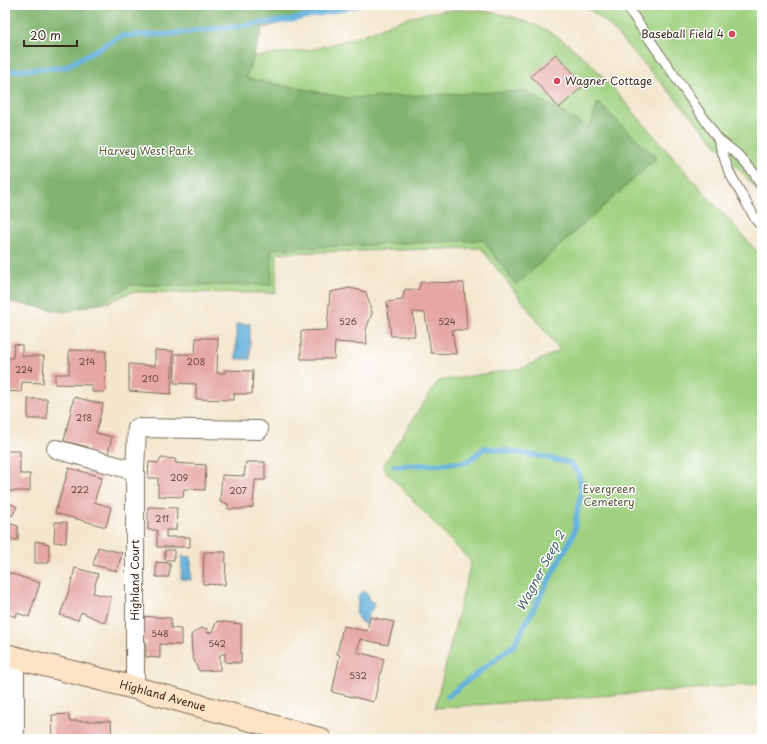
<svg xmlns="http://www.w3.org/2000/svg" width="767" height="744" viewBox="0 0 767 744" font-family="'Playpen Sans',sans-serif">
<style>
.green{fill:#a0d180;stroke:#6e7e4f}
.forest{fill:#80b36e;stroke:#5e6e46}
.water{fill:#64b1dd;stroke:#506e7e}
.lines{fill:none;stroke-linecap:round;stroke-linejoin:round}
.stream{stroke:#64b1dd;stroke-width:5.5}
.building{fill:#e5a6a4}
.lane-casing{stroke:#7b6c5b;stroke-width:11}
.street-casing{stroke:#7b6c5b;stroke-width:20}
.secondary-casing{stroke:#7b6c5b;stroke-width:24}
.lane{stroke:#fff;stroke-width:9}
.street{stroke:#fff;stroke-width:18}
.secondary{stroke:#fee4c6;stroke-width:22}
.poi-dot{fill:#d1495b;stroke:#fff;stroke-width:1.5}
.labels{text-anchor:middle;stroke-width:3;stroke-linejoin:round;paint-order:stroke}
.number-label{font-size:9px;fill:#664940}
.poi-label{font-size:11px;fill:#3b2a1e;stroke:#fff;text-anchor:end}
.park-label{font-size:11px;fill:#595c3b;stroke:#fff}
.street-label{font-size:11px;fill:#3b2a1e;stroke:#fff}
.water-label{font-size:12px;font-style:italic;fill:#4b606a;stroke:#fff}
</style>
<rect width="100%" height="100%" fill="#fff"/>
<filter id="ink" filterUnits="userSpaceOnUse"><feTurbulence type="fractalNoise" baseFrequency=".025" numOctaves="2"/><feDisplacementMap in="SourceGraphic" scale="8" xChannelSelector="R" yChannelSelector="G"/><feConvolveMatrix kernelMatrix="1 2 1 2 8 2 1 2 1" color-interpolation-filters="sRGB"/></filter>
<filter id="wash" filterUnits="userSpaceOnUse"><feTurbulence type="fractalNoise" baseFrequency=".012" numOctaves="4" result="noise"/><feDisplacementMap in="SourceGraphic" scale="16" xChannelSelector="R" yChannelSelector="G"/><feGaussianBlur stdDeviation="0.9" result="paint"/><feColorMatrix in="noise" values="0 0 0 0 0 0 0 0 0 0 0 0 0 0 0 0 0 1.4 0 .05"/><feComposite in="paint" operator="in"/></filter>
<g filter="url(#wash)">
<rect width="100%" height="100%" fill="#f3e6cd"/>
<g class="green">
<path d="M 5,5 L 251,16 L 252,57 C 267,55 282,53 297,51 C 305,50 314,50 321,47 C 337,43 353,39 368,33 C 382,28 396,21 411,17 C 458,3 512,10 555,35 C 570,45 584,57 597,70 L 676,161 L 762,257 L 762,684 L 435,708 L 471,562 L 382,467 L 438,381 L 523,368 L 560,350 L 481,248 L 277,253 L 276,293 L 132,292 L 109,302 L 60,311 Z"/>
<polygon points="583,5 762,5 762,195 608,24 593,12"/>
</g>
<polygon class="forest" points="5,5 344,5 263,28 246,78 348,98 525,91 589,128 598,103 657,158 516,285 483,240 272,249 272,285 130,285 125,289 99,303 65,312 5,301"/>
<g class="water">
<rect x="236" y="324" width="14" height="35"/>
<polygon points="182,556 191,557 191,580 181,579"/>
<path d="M 361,592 L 365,592 L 369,596 L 369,600 L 374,603 L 375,605 C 370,612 366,615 367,623 L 364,624 C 355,618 355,610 359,601 L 358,596 Z"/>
</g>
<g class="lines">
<g class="stream">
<polyline points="5,67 9,71 66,67 121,36 171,34 290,20 358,5"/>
<polyline points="394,466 444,464 467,462 485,448 535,455 570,463 578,472 582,489 578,506 574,533 514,645 448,696"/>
</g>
</g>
<g id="blocks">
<g class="building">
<polygon points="556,54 584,85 559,108 531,76"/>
<polygon points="421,282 464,283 467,330 452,330 456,354 431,353 425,313 413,312 415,336 391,336 387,302 402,300 405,289 418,290"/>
<polygon points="350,288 366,292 372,313 366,330 367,344 335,342 334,359 301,359 301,331 327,330 330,292"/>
<polygon points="196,338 218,338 217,373 225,373 225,370 253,371 252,394 234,394 234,400 196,399 196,384 174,383 175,354 195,354"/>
<polygon points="14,344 22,345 22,356 44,356 43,383 22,382 21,392 5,391 5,358 13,358"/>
<polygon points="69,350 106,351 105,392 92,392 92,385 55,384 55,374 69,374"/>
<polygon points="155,350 173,351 171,394 129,391 129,364 155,366"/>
<polygon points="74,397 103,404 96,433 112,437 107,457 87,452 88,447 64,441"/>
<rect x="28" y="399" width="19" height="20"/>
<polygon points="5,451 20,451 20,474 30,474 30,491 5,491"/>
<polygon points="161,458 175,459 176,463 206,465 205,490 184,489 183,497 158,496 158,478 148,478 149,462 159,463"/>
<polygon points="246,462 265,462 265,480 255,480 253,507 245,509 228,509 228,504 220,502 222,475 244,476"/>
<polygon points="69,468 102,477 94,502 111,507 106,527 55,513"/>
<polygon points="5,502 7,503 7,502 17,507 12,516 5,513"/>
<polygon points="148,507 177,508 176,530 166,530 166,537 190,537 190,547 157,547 157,530 148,530"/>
<polygon points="5,522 18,526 18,540 5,540"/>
<polygon points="55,522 67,522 66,543 54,542"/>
<polygon points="35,541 49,544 49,563 35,563"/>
<polygon points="98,547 122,553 117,571 93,565"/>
<rect x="165" y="550" width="9" height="10"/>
<polygon points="204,552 226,552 225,585 203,584"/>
<polygon points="156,562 169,563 169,564 170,564 170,572 169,572 169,577 156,577"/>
<polygon points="75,568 98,574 93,593 111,597 105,623 81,612 78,620 60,615 70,588"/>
<polygon points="6,572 40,583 29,617 17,613 16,617 5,613 8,604 5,603 5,575"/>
<polygon points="140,616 171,618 171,628 181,629 181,645 160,644 160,658 146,657 146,641 139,640"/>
<polygon points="370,617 394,622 388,645 360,639 357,652 384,659 374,702 332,692 340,655 337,654 343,626 367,631"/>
<polygon points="217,621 241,624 241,663 225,662 225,653 220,655 220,670 199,671 195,663 192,654 191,635 200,628 208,629 207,633 212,632"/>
<polygon points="69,714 69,721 111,721 112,739 53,739 52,715"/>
</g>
</g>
</g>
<g filter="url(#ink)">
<use href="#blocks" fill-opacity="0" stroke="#7b6c5b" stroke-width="1"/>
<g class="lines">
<g class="lane-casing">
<g id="lane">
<polyline points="626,5 718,139 737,154 754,173 762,188"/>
<polyline points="718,139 729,172 756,220 762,226"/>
</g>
</g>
<g class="street-casing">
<g id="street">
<polyline points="56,449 135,471 137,428 259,430"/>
<polyline points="135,688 135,471"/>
<polyline points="15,739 15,658"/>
</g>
</g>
<g class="secondary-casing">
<g id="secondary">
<path id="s1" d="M 5,655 L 135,688 L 320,739"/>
</g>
</g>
<use href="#lane" class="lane"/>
<use href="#street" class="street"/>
<use href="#secondary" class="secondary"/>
</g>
</g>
<g class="poi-dot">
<circle cx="732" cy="34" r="4"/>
<circle cx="557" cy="81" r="4"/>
</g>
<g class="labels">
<g class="number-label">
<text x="348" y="325">526</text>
<text x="447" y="325">524</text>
<text x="87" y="365">214</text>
<text x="196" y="365">208</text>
<text x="24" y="373">224</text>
<text x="150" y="382">210</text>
<text x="84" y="421">218</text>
<text x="179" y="481">209</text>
<text x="80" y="493">222</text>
<text x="238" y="494">207</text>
<text x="162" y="522">211</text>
<text x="160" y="637">548</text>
<text x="217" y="647">542</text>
<text x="358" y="679">532</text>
</g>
<g class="poi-label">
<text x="724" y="38">Baseball Field 4</text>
<text x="565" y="85" text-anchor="start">Wagner Cottage</text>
</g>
<g class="park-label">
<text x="146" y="155">Harvey West Park</text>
<text x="609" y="493">Evergreen<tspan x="609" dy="13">Cemetery</tspan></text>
</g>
<g class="street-label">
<text transform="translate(135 580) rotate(-90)" y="4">Highland Court</text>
<text dy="4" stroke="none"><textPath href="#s1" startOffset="163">Highland Avenue</textPath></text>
</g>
<g class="water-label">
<text transform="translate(541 571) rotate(-62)" y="4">Wagner Seep 2</text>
</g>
</g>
<rect width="767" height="744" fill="none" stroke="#fff" stroke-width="20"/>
<path d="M24 40v6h53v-6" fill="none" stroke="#3b2a1e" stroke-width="2"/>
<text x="30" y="40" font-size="12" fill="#3b2a1e" stroke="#ffffff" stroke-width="3" paint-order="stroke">20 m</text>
</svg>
